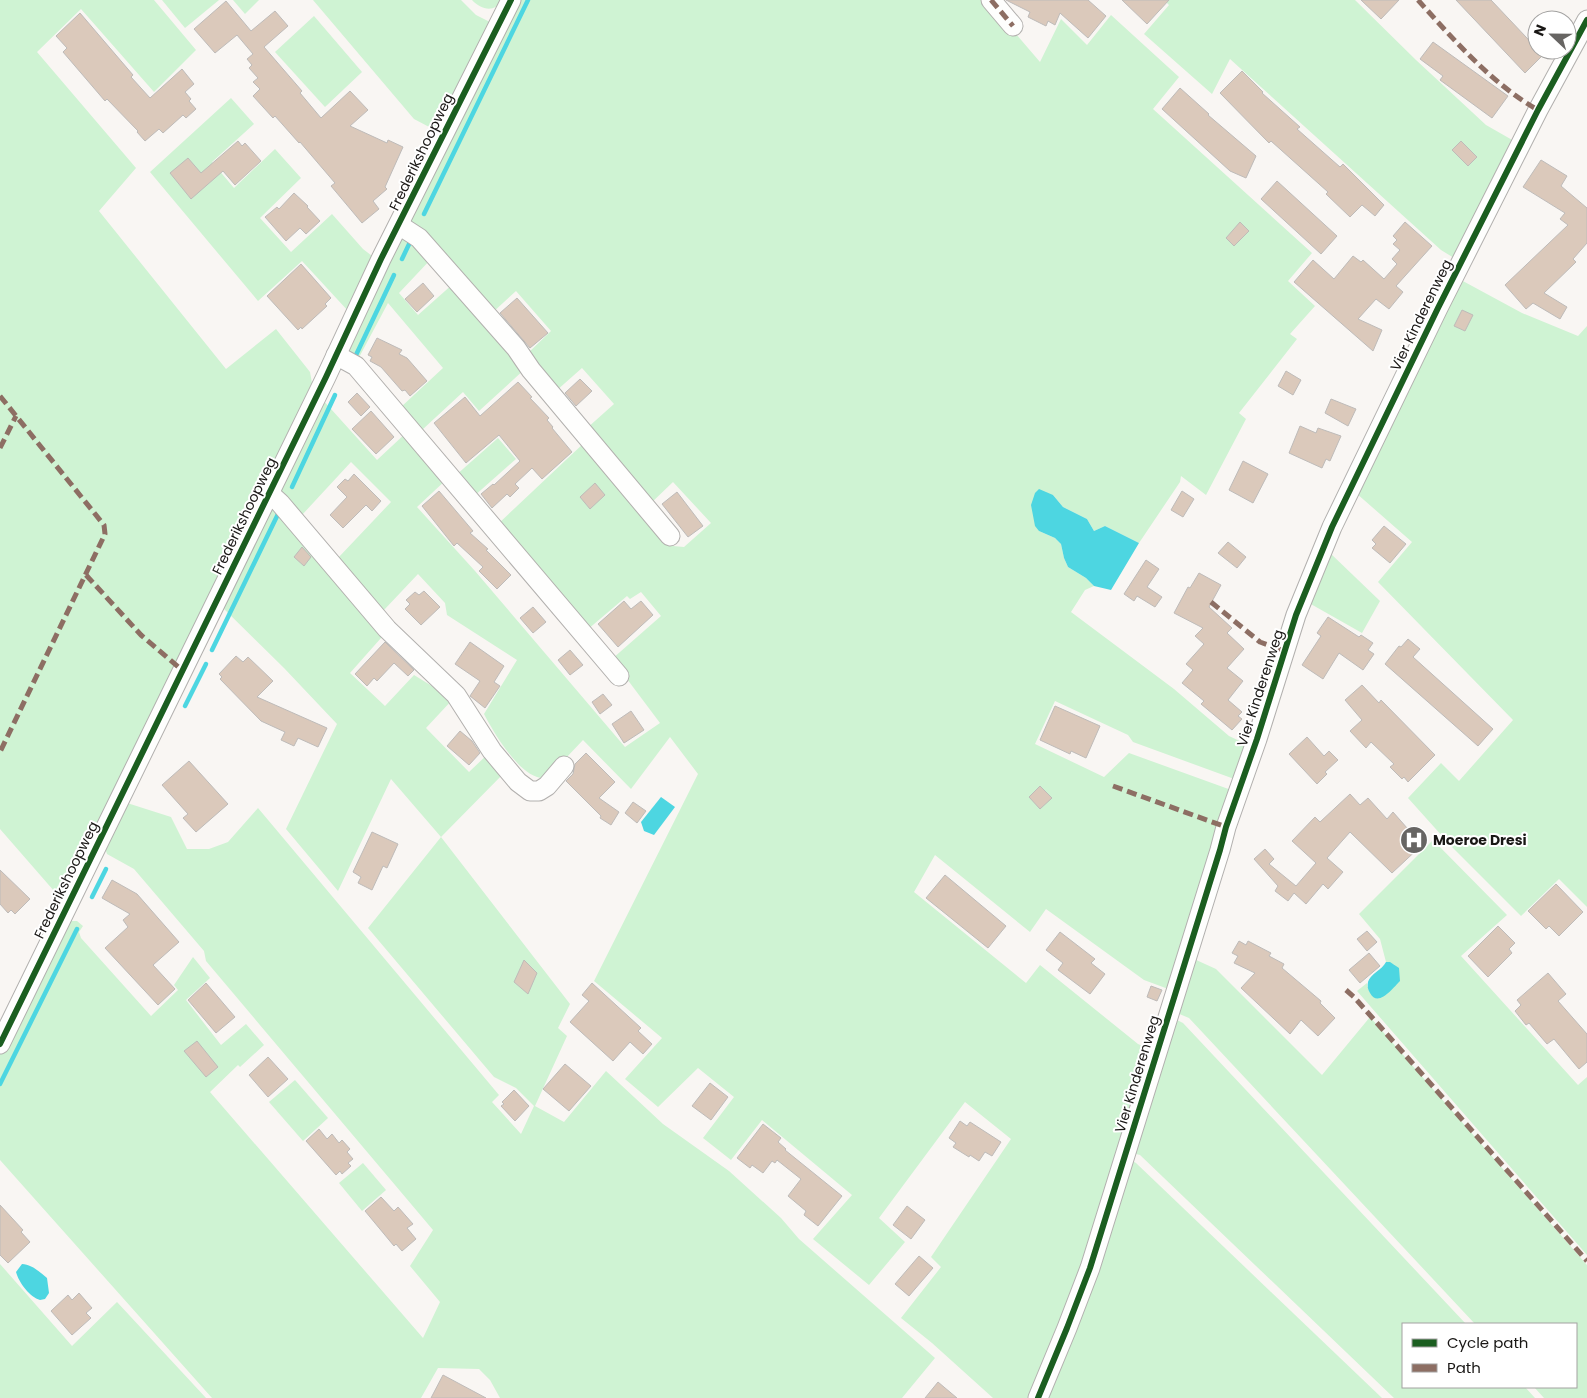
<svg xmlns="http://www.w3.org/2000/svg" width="1587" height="1398" viewBox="0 0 1587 1398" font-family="Poppins,sans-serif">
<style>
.green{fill:#cff3d3}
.water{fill:#4dd6e1}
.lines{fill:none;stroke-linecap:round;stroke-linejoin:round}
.stream{stroke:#4dd6e1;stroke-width:4.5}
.building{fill:#dbc9bb;stroke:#bebbb9}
.minor-casing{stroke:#b2b0ae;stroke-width:21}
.minor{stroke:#fefefd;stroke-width:19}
.quiet{stroke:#8d6e63;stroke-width:5;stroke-dasharray:10 5;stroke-linecap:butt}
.cycleway-casing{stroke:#fff;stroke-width:9}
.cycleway{stroke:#1b5e20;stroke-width:6}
.labels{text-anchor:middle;stroke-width:4;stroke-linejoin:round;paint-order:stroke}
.street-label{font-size:14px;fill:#191715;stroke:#fff}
.poi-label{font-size:14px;font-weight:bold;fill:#191715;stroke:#fff;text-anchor:start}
</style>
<rect width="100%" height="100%" fill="#f9f6f3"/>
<g class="green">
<polygon points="0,0 154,0 196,50 154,92 81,9 37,52 136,168 99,211 226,369 276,329 310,372 312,383 61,899 0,829"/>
<polygon points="162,0 219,0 185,28"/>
<polygon points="233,0 259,0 245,14"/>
<polygon points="313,0 461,0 476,15 490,22 437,129 433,129 414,119"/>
<path d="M 472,0 L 502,0 C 495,13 481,10 472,0 Z"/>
<path d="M 517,0 L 987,0 L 1040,62 L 1061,19 L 1087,45 L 1111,15 L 1179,77 L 1153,109 L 1312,253 L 1288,281 L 1315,306 L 1290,334 L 1297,339 L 1239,413 L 1246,419 L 1206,495 L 1181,476 L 1180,482 L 1139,543 L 1105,526 L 1094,531 L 1087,519 L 1063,507 L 1053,495 L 1039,531 L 1055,538 L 1061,544 L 1064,558 L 1068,567 L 1086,578 L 1094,586 L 1085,590 L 1071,612 L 1174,689 L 1229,736 L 1248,745 L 1237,780 L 1133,742 L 1128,735 L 1055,701 L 1035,744 L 1104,777 L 1129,753 L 1234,791 L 1171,990 L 1144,980 L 1046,909 L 1030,932 L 935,855 L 914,892 L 1026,983 L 1040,965 L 1138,1044 L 1152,1050 L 1069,1308 L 1029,1398 L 993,1398 L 932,1343 L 901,1318 L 941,1267 L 931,1257 L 1011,1139 L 965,1102 L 879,1218 L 905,1242 L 869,1285 L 813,1239 L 852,1195 L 762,1120 L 731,1160 L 703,1138 L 734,1097 L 698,1068 L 658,1107 L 625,1079 L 662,1038 L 594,981 L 698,774 L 670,737 L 631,789 L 583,740 L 547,778 C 522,782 494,733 484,714 L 517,660 L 447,615 L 445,603 L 418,574 L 384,610 L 338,558 L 391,502 L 351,462 L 302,515 L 281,491 L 281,485 L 322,399 L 377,460 L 407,432 L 447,479 L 417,507 L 475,571 L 625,747 L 660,723 L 612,659 L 661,616 L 641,592 L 630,599 L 627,596 L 587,630 L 498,524 L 585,442 L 673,546 L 684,547 L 711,523 L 673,482 L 649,505 L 586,429 L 614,404 L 582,368 L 556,391 L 526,355 L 551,331 L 516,291 L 491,314 L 410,221 Z"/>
<polygon points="1164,0 1355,0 1416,60 1486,125 1514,141 1454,258 1441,250 1230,59 1212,94 1144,34 1169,5"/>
<polygon points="314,16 362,72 325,107 275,52"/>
<polygon points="231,98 254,124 212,162 234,188 275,149 301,178 260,218 291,252 332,214 363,249 376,259 349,312 302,261 258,301 150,172"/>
<polygon points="403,234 432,258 399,293 418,315 454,283 526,368 479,411 463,392 422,430 401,407 443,368 388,303 356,363 349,358 347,345"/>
<polygon points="1461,280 1522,313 1578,336 1587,326 1587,907 1559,879 1521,916 1452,847 1408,798 1441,763 1459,781 1513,720 1378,582 1412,542 1356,493"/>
<polygon points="498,438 516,459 473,497 455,476"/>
<polygon points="271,505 389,629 350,673 385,706 414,675 453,699 426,728 469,772 490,752 507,770 441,837 570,1004 558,1028 567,1036 535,1106 564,1122 606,1071 663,1124 729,1171 781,1218 799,1239 935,1358 902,1398 500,1398 490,1380 479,1369 438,1368 421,1398 212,1398 0,1160 0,1054 66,921 77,921 83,926 79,932 81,938 151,1016 178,990 174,985 193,957 210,978 186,1000 221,1045 246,1024 264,1045 240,1067 238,1065 210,1092 423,1338 440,1302 410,1266 433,1230 206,961 204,951 134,869 107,854 105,848 124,802 171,817 187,849 209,849 228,842 258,808 499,1095 492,1102 521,1134 534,1106 516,1088 494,1077 368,928 441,837 391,779 338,891 286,829 337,724 284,668 221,606"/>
<polygon points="1330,553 1380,601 1362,633 1309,603"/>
<polygon points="1433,840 1507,915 1461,956 1578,1085 1587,1077 1587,1255 1357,991 1367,983 1367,987 1395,965 1386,962 1380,939 1359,914"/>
<polygon points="1194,959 1216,969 1322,1075 1370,1017 1587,1265 1587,1398 1544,1398 1534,1387 1576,1387 1576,1324 1475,1324 1189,1018 1177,1013"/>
<polygon points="1175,1019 1183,1023 1466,1324 1403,1324 1403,1387 1525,1387 1535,1398 1394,1398 1140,1155 1132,1153"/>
<polygon points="295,1080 328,1118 303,1141 269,1102"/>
<polygon points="1129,1159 1136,1163 1382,1398 1044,1398"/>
<polygon points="363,1163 386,1190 362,1211 339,1183"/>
<polygon points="0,1264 72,1346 117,1302 206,1398 0,1398"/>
</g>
<g class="water">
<polygon points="1039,489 1053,495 1063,507 1087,519 1094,531 1105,526 1139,543 1111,590 1094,586 1086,578 1068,567 1064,558 1061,544 1055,538 1039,531 1035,526 1031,505 1035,493"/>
<polygon points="661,797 675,807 654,835 644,831 641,822"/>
<path d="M 1386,962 L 1390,962 L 1399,968 L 1400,981 C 1393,988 1378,1008 1370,993 C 1368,990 1367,986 1368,982 C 1370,974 1382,970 1386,962 Z"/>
<path d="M 22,1264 C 31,1264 40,1272 47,1278 L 49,1293 L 45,1299 L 40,1300 C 30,1297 19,1283 16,1272 Z"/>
</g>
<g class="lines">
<g class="stream">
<polyline points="424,214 528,0"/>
<polyline points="402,259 411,240"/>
<polyline points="356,355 394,275"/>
<polyline points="292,487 335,395"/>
<polyline points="212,650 279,512"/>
<polyline points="185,706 206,664"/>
<polyline points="92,897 106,869"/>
<polyline points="0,1084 77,929"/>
</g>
</g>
<g class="building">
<polygon points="1006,0 1088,0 1106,16 1088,38 1060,13 1055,25 1048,21 1046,26 1028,17 1030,12"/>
<polygon points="1122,0 1169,0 1147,24"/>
<polygon points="1361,0 1399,0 1381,19"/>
<polygon points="1456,0 1491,0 1543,55 1525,73"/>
<polygon points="226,1 251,31 275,11 288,26 264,47 302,91 300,93 321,118 350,91 368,110 350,126 387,143 388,140 403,147 385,187 387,189 373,201 379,209 362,223 331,186 335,183 300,142 299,143 275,116 273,118 253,96 260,89 253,82 258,78 249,68 252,65 247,59 253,54 237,35 215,53 194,29"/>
<polygon points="80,13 133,75 131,77 150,98 182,69 194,84 185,92 191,99 189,101 196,109 186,118 183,115 163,133 159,129 145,141 137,132 138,131 107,99 105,101 63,52 67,48 56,36"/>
<polygon points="1433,42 1508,96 1492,118 1440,80 1443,76 1420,59"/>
<polygon points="1242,71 1263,92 1262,93 1300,127 1297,129 1340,167 1343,164 1384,205 1375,216 1362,205 1350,217 1326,194 1328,192 1271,141 1269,143 1220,93"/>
<polygon points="1180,88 1209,114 1208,115 1256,156 1246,178 1230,171 1162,109"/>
<polygon points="238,141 242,146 245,143 261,161 235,185 223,171 191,199 170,173 188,158 201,173"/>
<polygon points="1461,141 1477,157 1468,166 1452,150"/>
<polygon points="1541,160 1567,176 1561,186 1587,208 1587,243 1573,259 1576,262 1544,293 1567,307 1560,319 1533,303 1526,309 1505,285 1568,225 1560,219 1565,213 1523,187"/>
<polygon points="1277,181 1337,236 1321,254 1261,199"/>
<polygon points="294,193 308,206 307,207 320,221 306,234 300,228 286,241 265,217 277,207 279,209"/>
<polygon points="1240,222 1249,231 1234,246 1226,238"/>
<polygon points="1405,222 1432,246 1396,286 1403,292 1389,309 1376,299 1358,319 1382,330 1373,351 1294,282 1313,260 1334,279 1353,256 1361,262 1363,260 1384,279 1397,264 1392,259 1400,250 1393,244 1397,240 1393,236"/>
<polygon points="301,264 331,298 325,304 327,306 302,329 301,327 298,330 267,296"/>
<polygon points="423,283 434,296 417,312 405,299"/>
<polygon points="517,298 548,333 530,348 500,313"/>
<polygon points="1462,310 1473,315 1465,331 1454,326"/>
<polygon points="377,338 402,350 399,354 407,358 427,381 410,396 405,390 402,391 381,367 370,361 372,357 368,355"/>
<polygon points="1286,371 1301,380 1293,395 1278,386"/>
<polygon points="580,379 592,391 576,406 565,393"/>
<polygon points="518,382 532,397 530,398 549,418 547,420 553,427 552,428 572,452 542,479 532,468 515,484 519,488 510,497 507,494 492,508 481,494 493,484 494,485 520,461 499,435 466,463 434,423 465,397 480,416"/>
<polygon points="357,393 370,407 361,416 348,402"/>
<polygon points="1331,399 1356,409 1348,426 1325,413"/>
<polygon points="371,411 394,437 376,454 352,429"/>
<polygon points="1300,426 1316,433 1318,428 1341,436 1330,461 1326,459 1322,468 1289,453"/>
<polygon points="1243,461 1268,474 1253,503 1229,490"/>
<polygon points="354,474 381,501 372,511 366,505 343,528 330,515 347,497 337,487 345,479 348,481"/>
<polygon points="595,483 605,495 590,509 580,497"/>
<polygon points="439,491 473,531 470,533 488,549 486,550 511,575 497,589 479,571 483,567 457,543 454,546 422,506"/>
<polygon points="1182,491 1194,499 1183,517 1171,510"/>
<polygon points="677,492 703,526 688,537 662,504"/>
<polygon points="1384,526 1406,544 1390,563 1372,548 1376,544 1372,540"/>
<polygon points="1228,542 1246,557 1237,568 1218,553"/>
<polygon points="302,547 311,557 304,566 294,557"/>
<polygon points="1146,560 1159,569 1147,587 1162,597 1155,607 1137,596 1134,601 1124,594"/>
<polygon points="1199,573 1221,585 1209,607 1232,628 1227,633 1244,649 1227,668 1243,681 1228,700 1242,712 1238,716 1242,719 1232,730 1201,704 1204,701 1182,683 1193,670 1186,664 1204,644 1195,636 1203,628 1174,613 1188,587 1190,588"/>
<polygon points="424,591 440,607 421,625 405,609 410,604 406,600 415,592 419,595"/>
<polygon points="624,601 631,609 641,601 653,615 618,647 598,624"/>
<polygon points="533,607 546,622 533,633 520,618"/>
<polygon points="1328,617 1359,637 1361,635 1373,643 1368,650 1374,654 1363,670 1339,653 1323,679 1302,665 1321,636 1317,633"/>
<polygon points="1408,639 1420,649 1413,657 1493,729 1478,746 1385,664 1399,646 1401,647"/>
<polygon points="385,642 414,670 408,676 394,663 377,681 374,678 367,686 355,674"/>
<polygon points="470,642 504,666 494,682 500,686 485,708 470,696 480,681 455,664"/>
<polygon points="570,650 583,665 570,675 558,660"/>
<polygon points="236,656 243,662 248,657 273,681 257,697 327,728 318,747 298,738 294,746 281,740 285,732 261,721 220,679 222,677 219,674"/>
<polygon points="1362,685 1379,703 1381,700 1435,755 1408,782 1404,777 1402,779 1390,767 1394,764 1371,742 1366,748 1350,731 1362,720 1345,700"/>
<polygon points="603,694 612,705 600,714 592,702"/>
<polygon points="1055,706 1100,726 1086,758 1071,751 1070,754 1040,740"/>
<polygon points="631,711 644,730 624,743 612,724"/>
<polygon points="460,731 472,741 480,753 469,765 447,746"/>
<polygon points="1307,737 1324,756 1329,751 1338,760 1325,772 1327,774 1317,784 1289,754"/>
<polygon points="586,753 615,782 599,798 619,812 611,825 600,818 601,816 566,781 573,774 575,764"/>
<polygon points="189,761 228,804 196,832 183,818 188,814 162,785"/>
<polygon points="1040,786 1052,798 1040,809 1029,797"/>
<polygon points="1350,794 1360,805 1368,798 1387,819 1393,812 1422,845 1392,873 1350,832 1327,858 1343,872 1328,889 1323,884 1306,904 1294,893 1288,901 1275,891 1278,886 1254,859 1265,849 1274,859 1269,864 1296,886 1316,863 1292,841 1315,817 1320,822"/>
<polygon points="633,802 646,811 637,823 625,813"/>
<polygon points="372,832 398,844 387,868 383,866 372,890 358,883 361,877 353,872"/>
<polygon points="0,870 30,899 15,914 11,910 8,913 0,904"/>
<polygon points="945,875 1006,926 988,948 926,898"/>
<polygon points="112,880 137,894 179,942 153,965 175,989 158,1005 105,948 128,927 123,920 130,914 102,898"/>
<polygon points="1556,884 1583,912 1559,936 1549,926 1546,929 1528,911"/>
<polygon points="1498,926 1515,943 1509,949 1512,953 1488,977 1468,956"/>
<polygon points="1367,931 1377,942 1367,951 1357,939"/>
<polygon points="1060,932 1095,959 1091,963 1105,974 1090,994 1058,970 1063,963 1046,950"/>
<polygon points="1239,941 1246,945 1248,941 1271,953 1269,956 1284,964 1282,968 1321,1001 1320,1003 1335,1018 1318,1036 1301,1020 1290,1034 1241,988 1255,973 1234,963 1238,956 1232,953"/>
<polygon points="1369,953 1380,966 1360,983 1349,970"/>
<polygon points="524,960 537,973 528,994 514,982"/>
<polygon points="1548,973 1566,994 1558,1001 1587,1034 1587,1062 1579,1069 1554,1039 1547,1044 1529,1023 1526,1025 1515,1011 1521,1005 1517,1000"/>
<polygon points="206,983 235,1017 216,1033 188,1000"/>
<polygon points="592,983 641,1028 638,1031 652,1044 643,1054 630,1042 613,1061 570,1022 589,1001 582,995"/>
<polygon points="1151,986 1162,990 1157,1001 1147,997"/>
<polygon points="197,1041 218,1067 206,1077 184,1051"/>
<polygon points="268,1057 288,1079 268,1097 249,1075"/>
<polygon points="565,1064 591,1086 569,1111 543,1089"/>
<polygon points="710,1083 728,1097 711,1120 692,1106"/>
<polygon points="514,1090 529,1106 515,1121 501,1106 504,1104 502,1102"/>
<polygon points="960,1121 967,1126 970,1122 1001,1142 992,1156 985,1152 979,1161 970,1155 969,1157 953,1147 956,1143 949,1138"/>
<polygon points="763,1124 781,1138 778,1142 786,1149 785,1150 842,1196 818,1226 804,1215 806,1211 788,1196 801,1179 777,1160 775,1163 772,1161 763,1173 752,1165 750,1168 737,1158"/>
<polygon points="319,1129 327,1139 332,1134 339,1143 342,1140 350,1149 347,1152 353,1159 348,1163 351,1166 342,1174 340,1171 336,1175 306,1141"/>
<polygon points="381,1197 394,1211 398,1207 413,1224 407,1228 416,1239 402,1251 396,1244 394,1246 365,1211"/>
<polygon points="0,1205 23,1230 21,1232 30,1242 8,1263 0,1255"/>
<polygon points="907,1206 925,1220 911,1239 893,1225"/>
<polygon points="919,1256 933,1268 909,1296 895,1284"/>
<polygon points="79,1293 92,1308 86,1313 91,1318 72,1335 51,1311 68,1295 72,1300"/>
<polygon points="443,1375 486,1398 431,1398"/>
<polygon points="938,1382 957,1398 925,1398"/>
</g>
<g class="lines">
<g class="minor-casing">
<g id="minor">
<polyline points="991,0 1013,26"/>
<polyline points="399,225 419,238 516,348 531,370 670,536"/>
<polyline points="336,355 356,366 619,676"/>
<polyline points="269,493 280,503 387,629 456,695 492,751 518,782 530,791 539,791 547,786 564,766"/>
<polyline points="0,1044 326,377 381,259 511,0"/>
<polyline points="1038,1398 1067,1328 1090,1268 1220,850 1226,827 1257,739 1296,615 1332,527 1438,308 1538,110 1587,20"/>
</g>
</g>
<use href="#minor" class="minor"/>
<g class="quiet">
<polyline points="991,0 1013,26"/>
<path d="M 1418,0 C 1453,39 1492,84 1538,110"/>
<polyline points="0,396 104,525 105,534 0,752"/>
<polyline points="0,448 16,416"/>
<polyline points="86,575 141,635 182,670"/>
<polyline points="1211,602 1260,642 1285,651"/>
<polyline points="1113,786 1226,827"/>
<polyline points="1346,990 1354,997 1587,1261"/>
</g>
<g class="cycleway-casing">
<g id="cycleway">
<polyline points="0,1044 326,377 381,259 511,0"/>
<polyline points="1038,1398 1067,1328 1090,1268 1220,850 1226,827 1257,739 1296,615 1332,527 1438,308 1538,110 1587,20"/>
</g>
</g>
<use href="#cycleway" class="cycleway"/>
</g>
<defs>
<g id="hospital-disc" transform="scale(1.4375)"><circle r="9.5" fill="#676563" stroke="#fff"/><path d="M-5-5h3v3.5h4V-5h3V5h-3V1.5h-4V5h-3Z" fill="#fff"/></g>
</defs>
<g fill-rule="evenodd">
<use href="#hospital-disc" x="1414" y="840"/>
</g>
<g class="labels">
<g class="street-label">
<text transform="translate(421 152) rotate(-64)" y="5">Frederikshoopweg</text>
<text transform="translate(1421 315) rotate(-64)" y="5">Vier Kinderenweg</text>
<text transform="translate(244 516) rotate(-64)" y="5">Frederikshoopweg</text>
<text transform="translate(1260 688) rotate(-72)" y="5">Vier Kinderenweg</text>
<text transform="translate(66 880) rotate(-64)" y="5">Frederikshoopweg</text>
<text transform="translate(1137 1074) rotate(-73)" y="5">Vier Kinderenweg</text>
</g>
<g class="poi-label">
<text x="1433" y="845">Moeroe Dresi</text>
</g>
</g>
<rect x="1402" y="1323" width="175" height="65" fill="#ffffff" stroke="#a3a2a1"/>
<rect x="1412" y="1339" width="25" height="8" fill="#1b5e20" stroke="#a3a2a1"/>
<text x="1447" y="1348" font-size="15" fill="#191715">Cycle path</text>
<rect x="1412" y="1364" width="25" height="8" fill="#8d6e63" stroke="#a3a2a1"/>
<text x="1447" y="1373" font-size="15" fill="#191715">Path</text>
<g transform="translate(1552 35) rotate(292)"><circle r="24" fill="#ffffff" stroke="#a3a2a1"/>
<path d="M0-4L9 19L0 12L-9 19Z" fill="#676563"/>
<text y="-8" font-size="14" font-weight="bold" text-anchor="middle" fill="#191715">N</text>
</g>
</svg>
